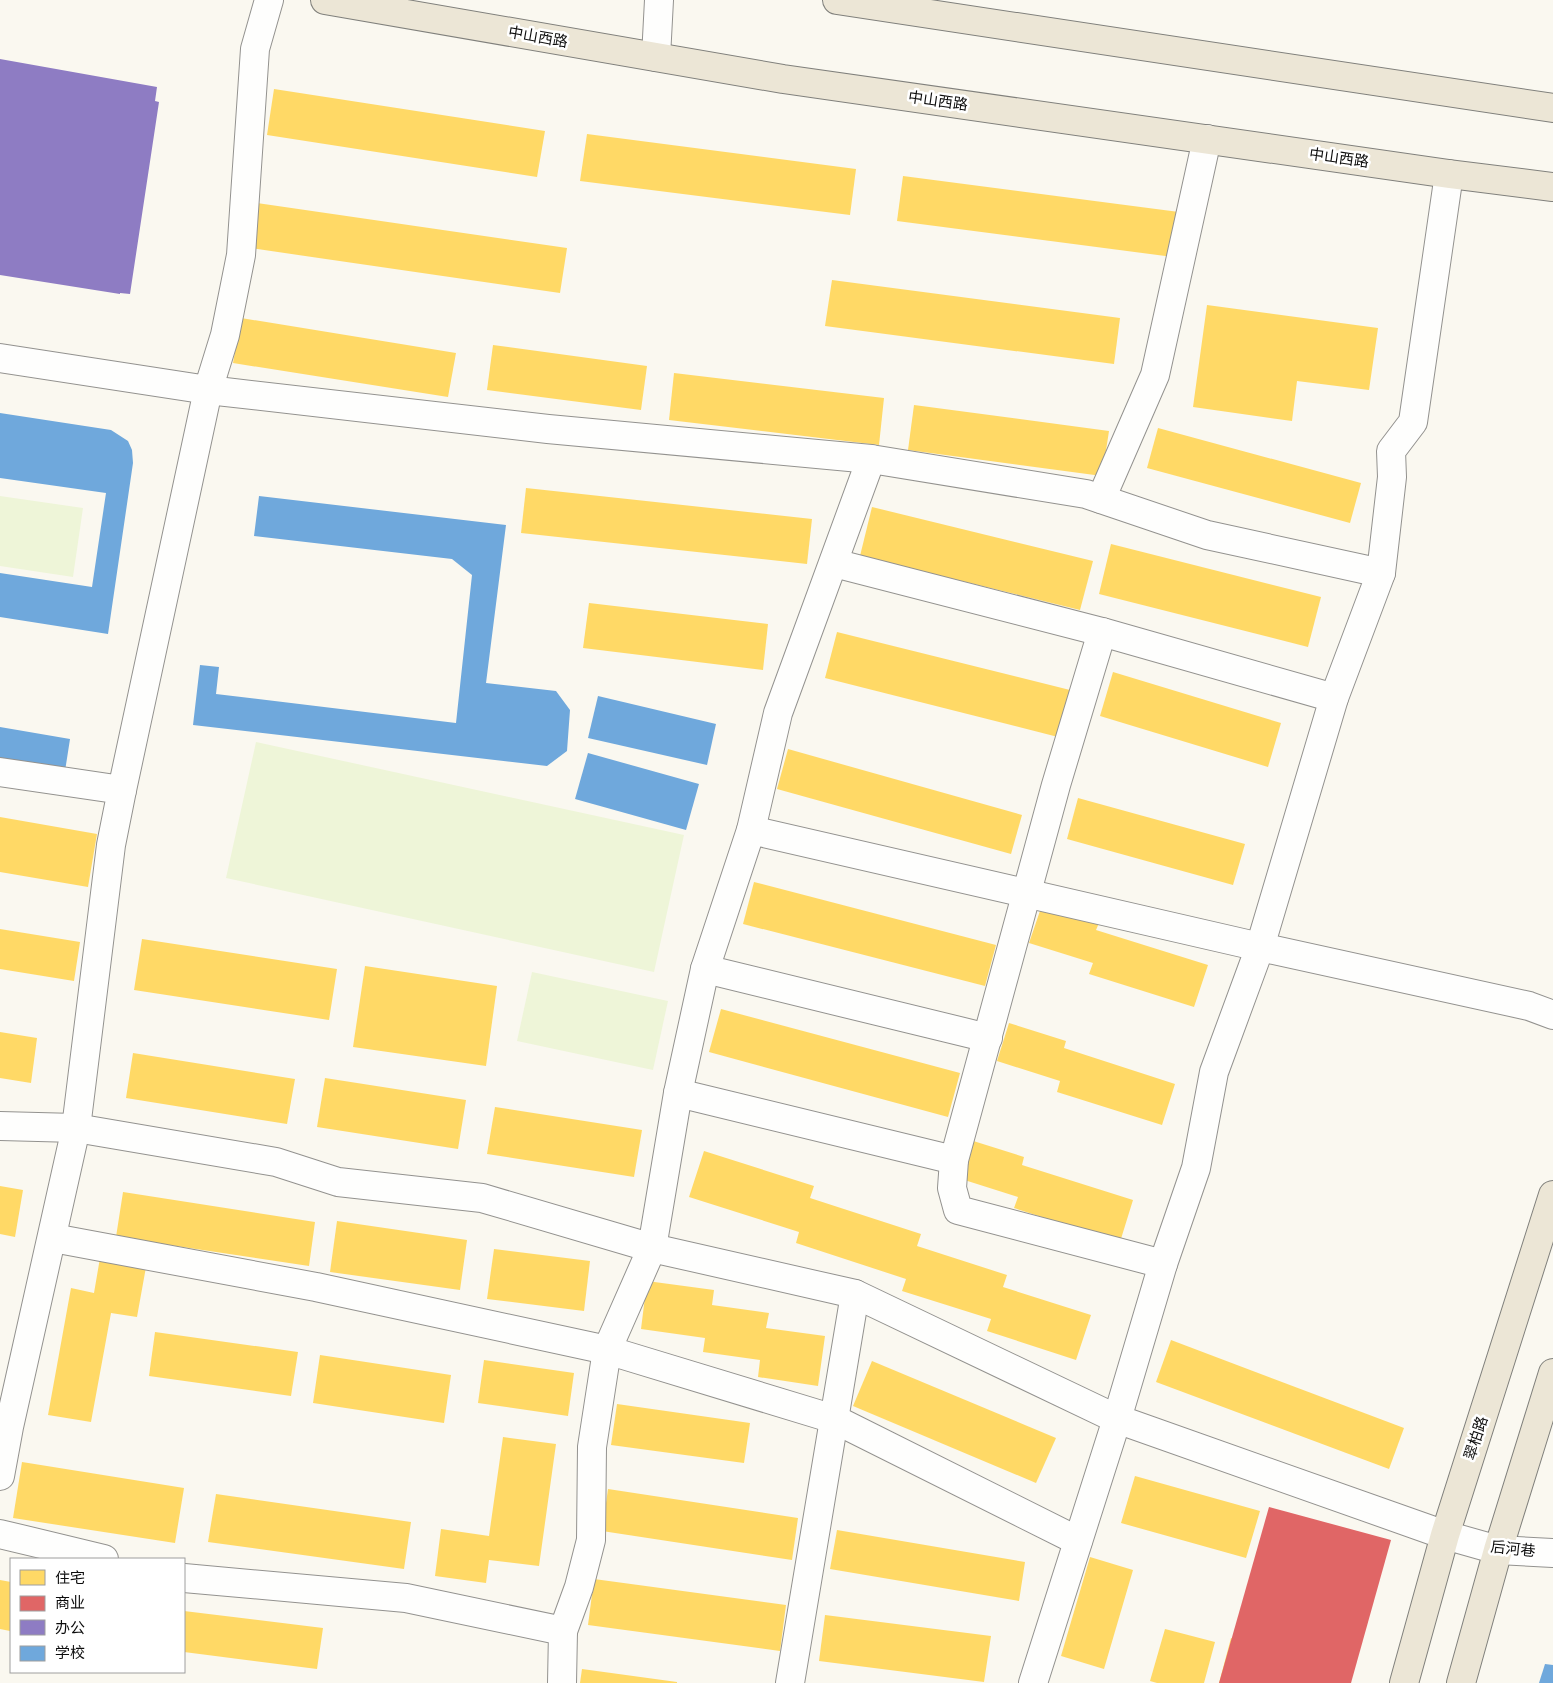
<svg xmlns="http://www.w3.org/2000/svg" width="1553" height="1683" viewBox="0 0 1553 1683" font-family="'Source Serif 4','Noto Sans SC',serif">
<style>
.pitch{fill:#eef5d8}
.homes{fill:#ffd966}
.shops{fill:#e06666}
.offices{fill:#8e7cc3}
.schools{fill:#6fa8dc}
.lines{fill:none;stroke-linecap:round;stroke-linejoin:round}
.minor-casing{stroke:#93928f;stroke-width:30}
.major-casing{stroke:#80807c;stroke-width:30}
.minor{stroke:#fefefd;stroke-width:28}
.major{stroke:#ece6d6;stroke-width:28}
.labels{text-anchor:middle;stroke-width:5;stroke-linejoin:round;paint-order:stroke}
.street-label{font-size:15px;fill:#0c0c0c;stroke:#fff}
</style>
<rect width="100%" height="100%" fill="#faf8f0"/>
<g class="pitch">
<polygon points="0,496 83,508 73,577 0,566"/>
<polygon points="256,742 684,835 654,972 226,878"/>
<polygon points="532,972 668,1001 653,1070 517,1041"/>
</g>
<g class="homes">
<polygon points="274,89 545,131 537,177 267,135"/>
<polygon points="587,134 856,169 850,215 580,181"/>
<polygon points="903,176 1179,212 1173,257 897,221"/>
<polygon points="257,203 567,248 560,293 250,248"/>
<polygon points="832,280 1120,318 1114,364 825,326"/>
<polygon points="1207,305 1378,328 1369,390 1297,381 1292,421 1193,407"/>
<polygon points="241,318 456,353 448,397 233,363"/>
<polygon points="493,345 647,366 641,410 487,390"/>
<polygon points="674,373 884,398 879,445 669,420"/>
<polygon points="914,405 1109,431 1102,476 908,450"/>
<polygon points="1158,428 1361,483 1350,523 1147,468"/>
<polygon points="526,488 812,519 807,564 521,533"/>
<polygon points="872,507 1093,561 1080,610 860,556"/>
<polygon points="1111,544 1321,597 1308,647 1099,594"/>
<polygon points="589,603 768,624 763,670 583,648"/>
<polygon points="837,632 1070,690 1058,737 825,678"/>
<polygon points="1113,672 1281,723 1268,767 1100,716"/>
<polygon points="788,749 1022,815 1011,854 777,789"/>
<polygon points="1078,798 1245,844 1233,885 1067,839"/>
<polygon points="0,817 97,834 88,887 0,872"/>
<polygon points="754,882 996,945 985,986 743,924"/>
<polygon points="1042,905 1099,923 1096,930 1208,965 1194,1007 1089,974 1093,963 1029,943"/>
<polygon points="0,929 80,942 74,981 0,969"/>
<polygon points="142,939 337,969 329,1020 134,990"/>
<polygon points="365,966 497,986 486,1066 353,1047"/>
<polygon points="721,1009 960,1073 948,1117 709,1052"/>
<polygon points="1009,1023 1066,1041 1064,1048 1175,1084 1162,1125 1057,1092 1060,1081 997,1061"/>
<polygon points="0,1032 37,1038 31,1083 0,1078"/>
<polygon points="133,1053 295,1079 287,1124 126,1098"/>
<polygon points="325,1078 466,1100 458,1149 317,1127"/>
<polygon points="495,1107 642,1130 634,1177 487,1154"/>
<polygon points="967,1139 1024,1157 1022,1165 1133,1200 1120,1242 1014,1208 1018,1197 955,1177"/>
<polygon points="704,1151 814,1186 810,1198 921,1234 917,1246 1007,1275 1003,1287 1091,1315 1076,1360 987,1331 991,1319 902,1291 906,1279 796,1243 799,1232 689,1197"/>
<polygon points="0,1186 23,1190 15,1237 0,1234"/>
<polygon points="123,1192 315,1222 309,1266 116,1237"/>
<polygon points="337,1221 467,1240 460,1290 330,1272"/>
<polygon points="494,1249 590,1261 584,1311 487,1299"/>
<polygon points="100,1258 146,1267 137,1317 111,1313 91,1422 48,1415 71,1288 94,1293"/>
<polygon points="647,1281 714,1290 712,1305 769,1313 766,1328 825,1336 818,1386 758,1377 760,1360 703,1352 705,1338 641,1329"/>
<polygon points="155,1332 298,1352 291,1396 149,1376"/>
<polygon points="1171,1340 1404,1428 1389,1469 1156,1382"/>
<polygon points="320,1355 451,1375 444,1423 313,1403"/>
<polygon points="484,1360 574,1373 568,1416 478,1403"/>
<polygon points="872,1361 1056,1438 1036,1483 853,1406"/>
<polygon points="617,1404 750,1423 744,1463 611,1445"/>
<polygon points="503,1437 556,1444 539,1566 489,1560 486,1583 435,1576 441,1529 489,1536"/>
<polygon points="22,1462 184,1488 175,1543 13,1518"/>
<polygon points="1135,1476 1260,1511 1246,1558 1121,1523"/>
<polygon points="608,1489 798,1518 792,1560 602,1531"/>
<polygon points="216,1494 411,1522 404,1569 208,1542"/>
<polygon points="1268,1513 1383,1545 1367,1603 1252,1572"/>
<polygon points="837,1530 1025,1562 1019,1601 830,1569"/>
<polygon points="1090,1557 1133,1570 1104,1669 1061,1656"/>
<polygon points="594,1579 786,1605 780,1651 588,1625"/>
<polygon points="0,1580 11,1582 11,1618 10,1631 0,1629"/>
<polygon points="184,1611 323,1628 317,1669 184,1652"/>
<polygon points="825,1615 991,1636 984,1682 819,1661"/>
<polygon points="1165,1629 1215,1642 1204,1683 1157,1683 1150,1681"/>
<polygon points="1231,1638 1347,1670 1343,1683 1219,1683"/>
<polygon points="582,1669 677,1682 677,1683 580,1683"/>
</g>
<polygon class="shops" points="1269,1507 1391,1540 1351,1683 1219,1683"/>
<polygon class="offices" points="0,59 157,87 155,101 159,102 130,294 120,293 120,294 0,275"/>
<g class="schools">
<polygon points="0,413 111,430 128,441 132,450 133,463 108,634 0,617 0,573 92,587 106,493 0,478"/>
<polygon points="259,496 506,525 486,683 556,691 570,710 567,751 547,766 193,725 200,665 219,667 216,694 456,723 472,575 452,559 254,536"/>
<polygon points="598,696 716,724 707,765 588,738"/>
<polygon points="0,727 70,739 65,771 0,761"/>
<polygon points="588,753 699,784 686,830 575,799"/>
<polygon points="1545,1664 1553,1665 1553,1683 1539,1683"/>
</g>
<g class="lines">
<g class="minor-casing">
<g id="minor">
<polyline points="656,57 659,0"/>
<polyline points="0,358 208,390 548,429 871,459 1086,494 1207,535 1381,573"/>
<polyline points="1101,499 1155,375 1207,139"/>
<polyline points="834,563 1102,632 1334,698"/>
<polyline points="1102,632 1056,785 954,1160 952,1188 958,1210 1163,1264"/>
<polyline points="0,772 122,790"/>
<polyline points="751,830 1260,947 1529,1006 1553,1015"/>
<polyline points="705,969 988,1038"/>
<polyline points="678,1093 954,1160"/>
<polyline points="0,1126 76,1128 276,1162 338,1182 482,1198 652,1248 855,1294 1117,1419 1445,1535 1498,1550 1553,1553"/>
<polyline points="53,1238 316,1287 607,1350 834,1419 1078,1541"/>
<polyline points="0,1476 9,1427 76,1128 111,845 122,790 208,390 225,335 241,255 255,49 269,0"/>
<polyline points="0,1534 104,1559"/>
<polyline points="184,1578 406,1598 563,1631 562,1683"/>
<polyline points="563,1631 579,1587 591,1540 592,1447 607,1350 652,1248 678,1093 705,969 751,830 778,713 871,459"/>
<polyline points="790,1683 855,1294"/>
<polyline points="1033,1683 1117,1419 1163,1264 1196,1168 1214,1072 1260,947 1334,698 1381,573 1392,477 1391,451 1413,422 1449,174"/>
</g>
</g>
<g class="major-casing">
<g id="major">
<polyline points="325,0 783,79 1449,174 1553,187"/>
<polyline points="837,0 1553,108"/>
<polyline points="1404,1683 1445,1535 1553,1195"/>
<polyline points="1461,1683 1498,1550 1553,1373"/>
</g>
</g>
<use href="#minor" class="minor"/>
<use href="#major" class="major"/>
</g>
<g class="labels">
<g class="street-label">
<text transform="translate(538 37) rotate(10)" y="5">中山西路</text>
<text transform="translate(938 101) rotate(8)" y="5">中山西路</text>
<text transform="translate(1339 158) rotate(8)" y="5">中山西路</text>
<text transform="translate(1476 1438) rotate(-72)" y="5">翠柏路</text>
<text transform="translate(1513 1549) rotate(6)" y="5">后河巷</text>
</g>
</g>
<rect x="10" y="1558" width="175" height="115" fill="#ffffff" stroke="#9e9e9e"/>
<rect x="20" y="1570" width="25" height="15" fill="#ffd966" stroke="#9e9e9e"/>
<text x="55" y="1583" font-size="15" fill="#0c0c0c">住宅</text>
<rect x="20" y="1596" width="25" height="15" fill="#e06666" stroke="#9e9e9e"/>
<text x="55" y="1608" font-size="15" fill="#0c0c0c">商业</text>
<rect x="20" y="1620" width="25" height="15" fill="#8e7cc3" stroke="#9e9e9e"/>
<text x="55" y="1633" font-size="15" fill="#0c0c0c">办公</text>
<rect x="20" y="1646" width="25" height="15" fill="#6fa8dc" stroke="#9e9e9e"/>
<text x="55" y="1658" font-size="15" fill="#0c0c0c">学校</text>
</svg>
